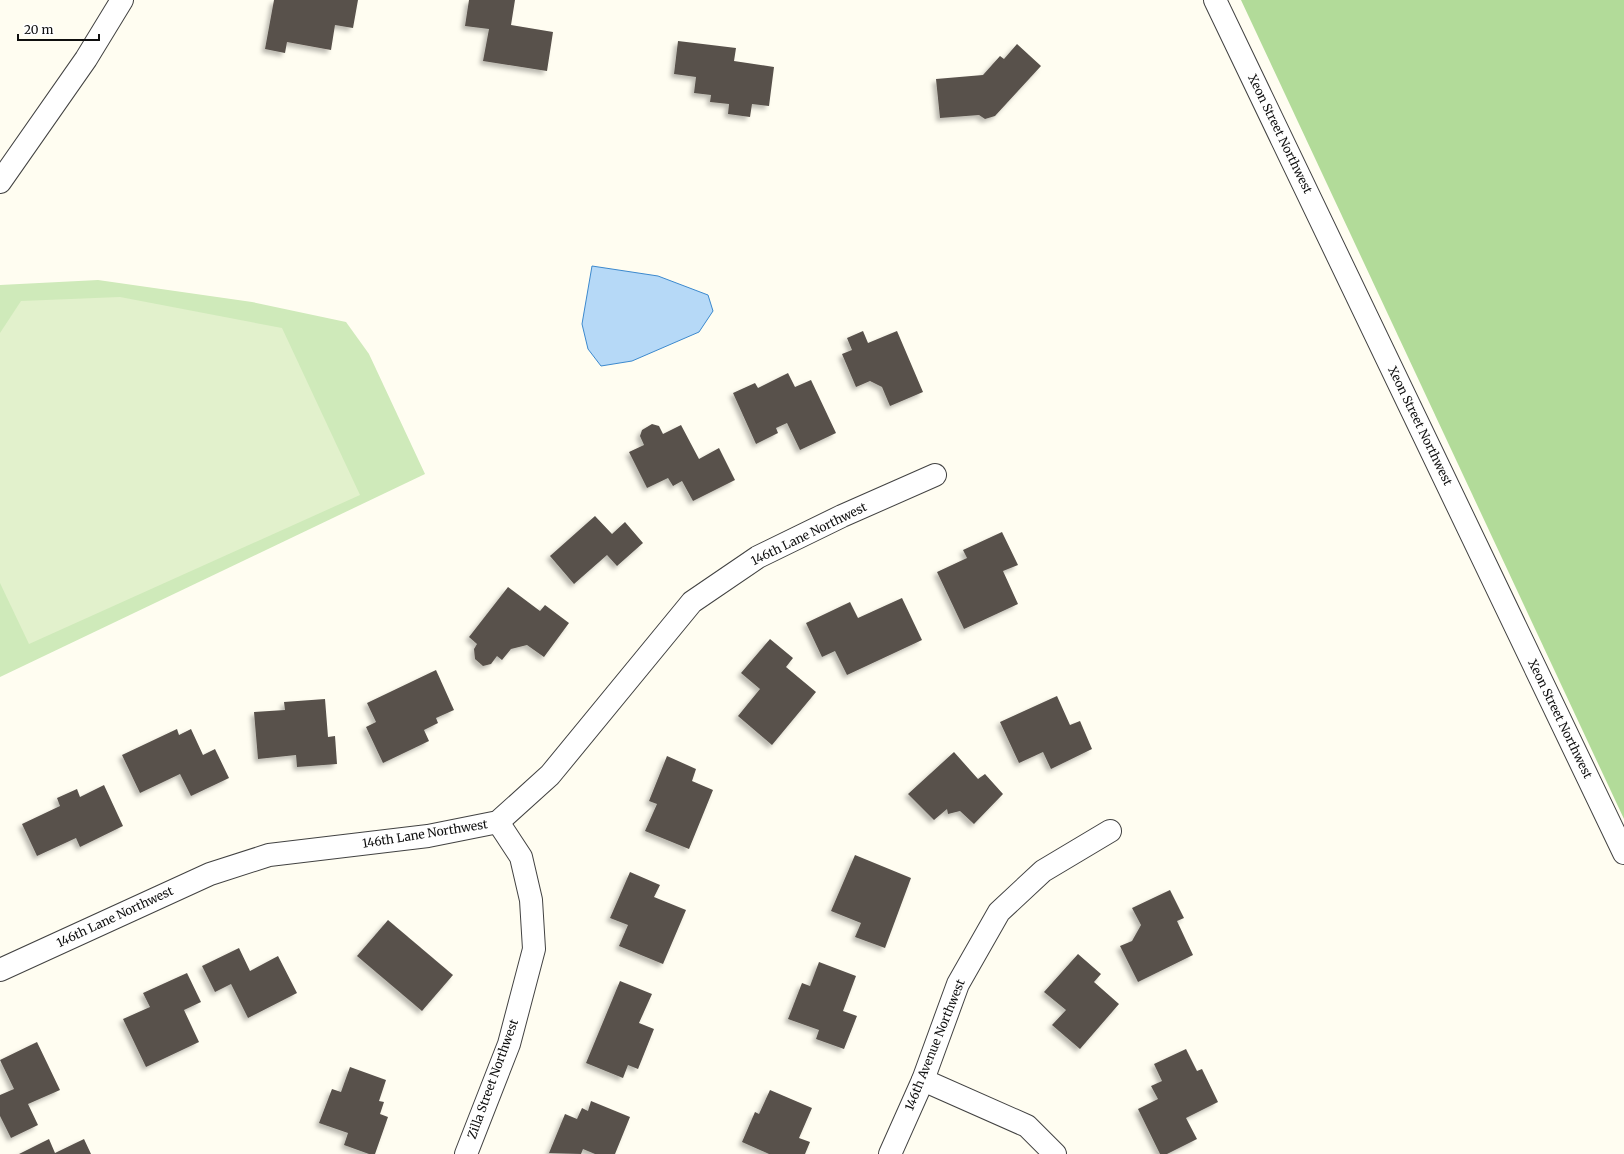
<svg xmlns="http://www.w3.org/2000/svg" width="1624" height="1154" viewBox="0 0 1624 1154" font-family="Merriweather,serif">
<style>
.green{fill:#cfeaba}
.forest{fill:#b2db99}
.pitch{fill:#e2f1cc}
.water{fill:#b6d9f7;stroke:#3c89ce}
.building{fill:#58514b;filter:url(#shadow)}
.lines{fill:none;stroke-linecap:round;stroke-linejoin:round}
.minor-casing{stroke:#424242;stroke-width:24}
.minor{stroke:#fff;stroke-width:22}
.labels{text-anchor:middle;stroke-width:4;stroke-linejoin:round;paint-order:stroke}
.street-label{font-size:12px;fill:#0f0f0f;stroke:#fff}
</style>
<defs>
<filter id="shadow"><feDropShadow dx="-3.5" dy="3.5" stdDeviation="2" flood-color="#0004"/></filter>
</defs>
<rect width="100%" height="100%" fill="#fffdf1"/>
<polygon class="green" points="98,280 252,302 346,322 369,354 425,474 0,677 0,285"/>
<polygon class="forest" points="1241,0 1624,0 1624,819"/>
<polygon class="pitch" points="120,297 282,328 360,495 29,644 0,583 0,333 21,301"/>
<polygon class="water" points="592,266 658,276 708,295 713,311 699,332 632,361 601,366 588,349 582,324"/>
<g class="building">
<polygon points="274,0 358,0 353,28 335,25 331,50 287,42 285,53 265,49"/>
<polygon points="469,0 515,0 511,25 553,32 547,71 483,61 489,29 465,26"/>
<polygon points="678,41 736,48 734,61 774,67 769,106 752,104 750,117 728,114 729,104 710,102 711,95 694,93 696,77 674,74"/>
<polygon points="1017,44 1041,66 995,116 985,119 979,115 940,118 936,79 983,75 1000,56 1004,59"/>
<polygon points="863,331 868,343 897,331 923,392 890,406 882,387 870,381 856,387 842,354 852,350 847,338"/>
<polygon points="788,373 795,387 811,380 836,433 800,450 787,423 776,428 778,433 756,444 733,393 755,383 758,388"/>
<polygon points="652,424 659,426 663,434 681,425 699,459 719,448 735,480 693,501 682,481 673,486 668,478 647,488 629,452 644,445 640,436 642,430"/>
<polygon points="595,516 612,534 625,522 643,543 617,566 607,555 574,584 550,556"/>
<polygon points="1002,532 1018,565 1003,571 1018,604 964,629 937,572 967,558 963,550"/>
<polygon points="508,587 540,611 545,605 569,623 544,657 527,645 511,649 502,660 497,656 491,664 483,666 475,659 474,649 477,644 469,637"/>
<polygon points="902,598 922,640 847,675 835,651 822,657 806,623 850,602 858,618"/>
<polygon points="770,639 793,658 786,667 816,692 772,745 738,716 760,689 741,673"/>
<polygon points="436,670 454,710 436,718 438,723 424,730 429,741 383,763 366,727 376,722 367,703"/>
<polygon points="1057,696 1070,725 1080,721 1092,749 1051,769 1043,752 1019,763 1000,722"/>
<polygon points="325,699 328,737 335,736 337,764 297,767 296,755 258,759 254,712 285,710 284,702"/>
<polygon points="177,729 179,735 191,729 203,755 215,749 229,778 191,796 180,774 140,793 122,755"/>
<polygon points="954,752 978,779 985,774 1003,794 974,824 960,811 948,814 947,809 934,820 908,794"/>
<polygon points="667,756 696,769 692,781 713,790 689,849 645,831 657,804 649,801"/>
<polygon points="104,785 123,826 80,847 76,838 37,856 22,824 60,806 57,798 77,789 80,797"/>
<polygon points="855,855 911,878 885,948 855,937 861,923 831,911"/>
<polygon points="630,872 660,885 654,897 686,910 663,964 619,946 628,925 610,918"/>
<polygon points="1170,890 1184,918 1177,921 1193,955 1138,982 1120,946 1132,941 1141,925 1132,908"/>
<polygon points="388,920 453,975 422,1011 357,956"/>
<polygon points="239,948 250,971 278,956 297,993 248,1018 231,984 215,992 202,966"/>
<polygon points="1078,954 1101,974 1094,982 1119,1004 1080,1049 1052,1025 1066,1010 1044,992"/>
<polygon points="819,962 856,976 843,1011 857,1016 844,1049 816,1039 819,1030 788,1019 802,983 810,986"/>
<polygon points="187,973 201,1002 184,1010 199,1042 146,1067 123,1019 150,1007 143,993"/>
<polygon points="620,981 652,994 639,1023 654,1029 638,1069 628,1065 623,1078 586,1063"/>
<polygon points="37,1042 60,1090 28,1104 38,1125 11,1138 0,1116 0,1095 14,1089 0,1060"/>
<polygon points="1186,1049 1197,1071 1202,1069 1218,1102 1186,1118 1197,1139 1167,1154 1160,1154 1138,1109 1158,1099 1151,1086 1162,1081 1154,1064"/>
<polygon points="350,1067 386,1080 379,1101 384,1102 380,1114 388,1117 375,1154 369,1154 344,1145 348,1133 319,1123 332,1089 341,1092"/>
<polygon points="770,1090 812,1108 799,1138 810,1142 805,1154 769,1154 742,1142 755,1112 759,1114"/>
<polygon points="591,1101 630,1117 615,1154 595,1154 583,1149 581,1154 549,1153 565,1114 577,1119 582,1108 588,1111"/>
<polygon points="49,1139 55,1153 84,1139 91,1154 19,1154"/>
</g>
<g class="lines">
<g class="minor-casing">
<g id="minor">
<polyline points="1215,0 1624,853"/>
<polyline points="0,182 86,59 122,0"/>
<polyline points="0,970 210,874 269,855 428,836 498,822 550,775 692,602 758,557 842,516 935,475"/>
<polyline points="923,1080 1027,1126 1055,1154"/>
<polyline points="466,1154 509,1044 534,949 531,900 521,857 498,822"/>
<polyline points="890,1154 923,1080 958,984 999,912 1043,871 1110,831"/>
</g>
</g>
<use href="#minor" class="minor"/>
</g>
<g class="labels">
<g class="street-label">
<text transform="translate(1280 134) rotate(64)" y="4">Xeon Street Northwest</text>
<text transform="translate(1420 426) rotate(64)" y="4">Xeon Street Northwest</text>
<text transform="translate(809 534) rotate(-26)" y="4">146th Lane Northwest</text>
<text transform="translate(1560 719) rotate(64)" y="4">Xeon Street Northwest</text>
<text transform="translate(425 834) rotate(-9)" y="4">146th Lane Northwest</text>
<text transform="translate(115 917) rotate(-25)" y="4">146th Lane Northwest</text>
<text transform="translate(935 1045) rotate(-68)" y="4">146th Avenue Northwest</text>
<text transform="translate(493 1079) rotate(-70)" y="4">Zilla Street Northwest</text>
</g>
</g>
<path d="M18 34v6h81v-6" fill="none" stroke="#0f0f0f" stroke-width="2"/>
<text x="24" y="34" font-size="12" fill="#0f0f0f" stroke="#ffffff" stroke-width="3" paint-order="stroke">20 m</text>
</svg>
